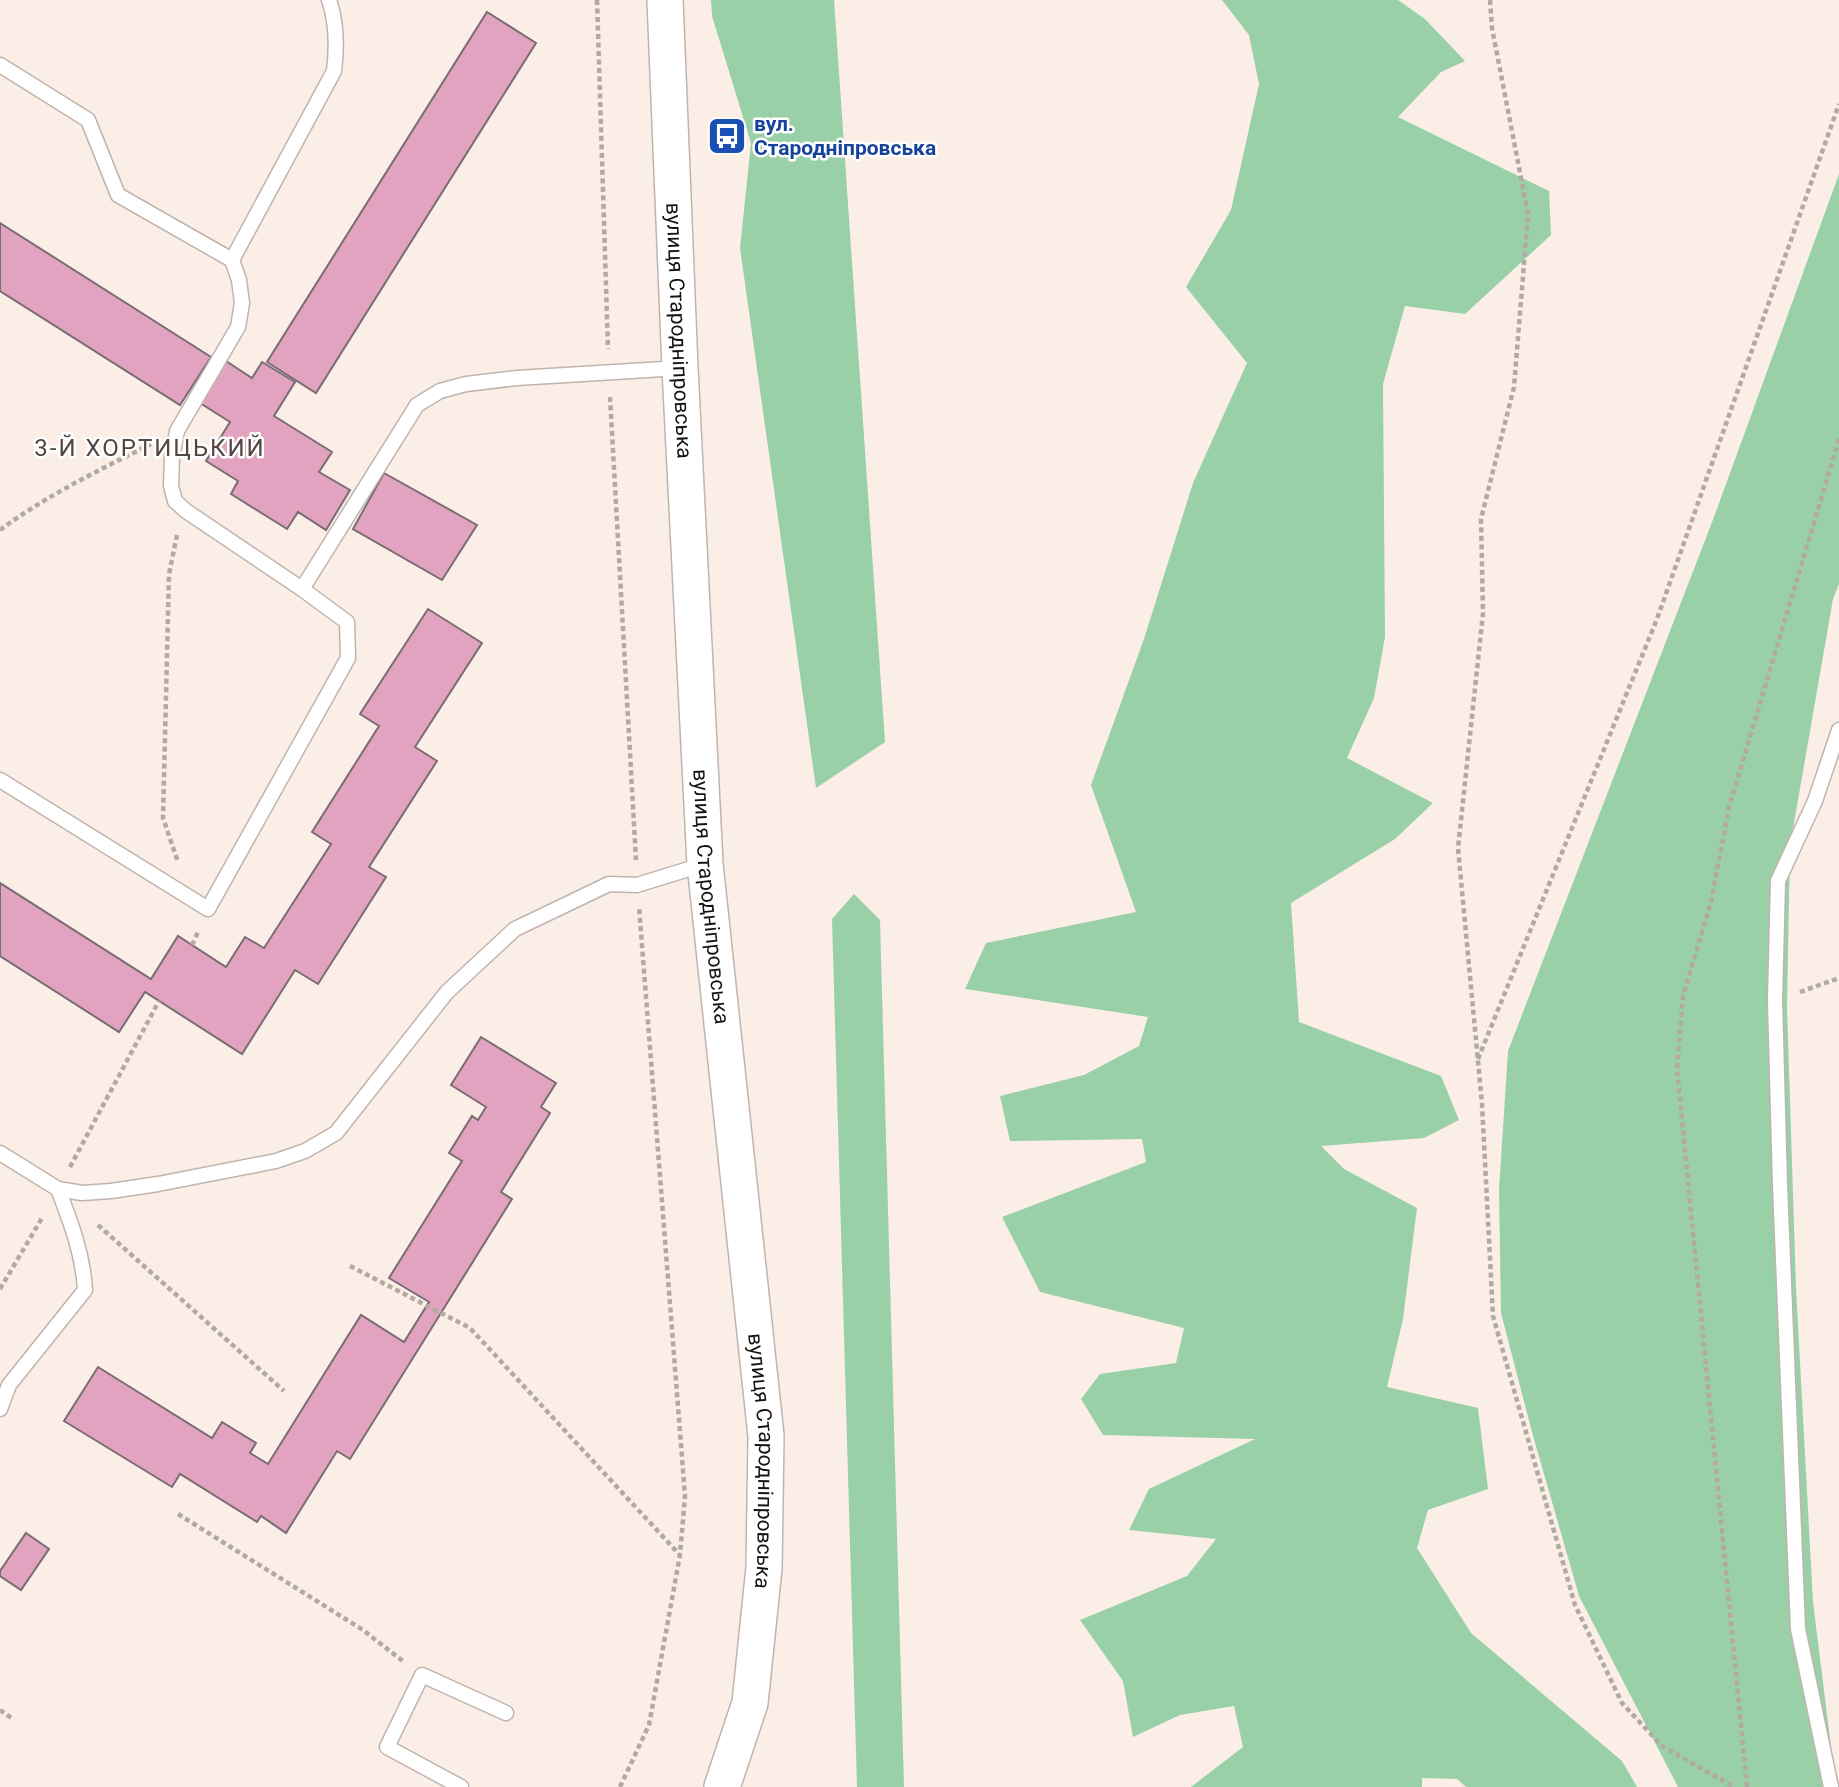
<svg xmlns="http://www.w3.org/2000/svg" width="1839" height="1787" viewBox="0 0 1839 1787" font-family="Roboto,sans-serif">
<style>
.forest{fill:#99d0a7}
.building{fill:#e1a3c0;stroke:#796d72;stroke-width:2}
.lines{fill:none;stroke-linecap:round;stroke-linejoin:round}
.service-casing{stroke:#c0b4ad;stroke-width:17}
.tertiary-casing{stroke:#c0b4ad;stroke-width:38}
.path{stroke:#b3a9a3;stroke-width:4.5;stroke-dasharray:5 3.5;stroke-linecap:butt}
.service{stroke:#fff;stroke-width:14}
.tertiary{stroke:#fff;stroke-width:35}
.labels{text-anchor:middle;stroke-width:5;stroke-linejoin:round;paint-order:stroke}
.transit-label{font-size:21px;font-weight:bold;fill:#164399;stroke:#fefefe;text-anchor:start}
.street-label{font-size:21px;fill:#171310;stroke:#fefefe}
.quarter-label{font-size:24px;letter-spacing:2px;fill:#514641;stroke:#fefefe}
</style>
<rect width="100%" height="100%" fill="#fbeee7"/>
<g class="forest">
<polygon points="711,0 834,0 885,742 816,788 740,248 751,143 712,16"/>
<polygon points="1222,0 1398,0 1425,19 1465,61 1441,72 1398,117 1549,191 1551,235 1465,314 1405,306 1383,384 1385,637 1374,698 1347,758 1433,803 1395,839 1291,903 1299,1022 1441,1076 1459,1120 1424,1138 1321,1146 1344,1169 1417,1208 1403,1319 1387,1387 1478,1408 1488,1489 1428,1510 1417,1548 1471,1633 1622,1761 1637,1787 1466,1787 1457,1779 1422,1778 1422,1787 1191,1787 1243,1747 1234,1706 1180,1715 1133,1737 1123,1681 1080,1620 1187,1576 1216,1539 1129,1530 1149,1489 1255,1439 1103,1435 1081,1399 1100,1374 1176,1363 1184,1328 1040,1292 1002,1217 1146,1162 1142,1139 1010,1141 1000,1096 1084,1075 1139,1046 1148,1017 965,989 986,943 1136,912 1091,785 1144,639 1193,483 1247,363 1186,287 1231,210 1259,84 1249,35"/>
<polygon points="1839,174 1839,584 1833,599 1790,846 1787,1007 1796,1288 1813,1602 1836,1787 1678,1787 1579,1596 1532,1432 1501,1313 1499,1190 1508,1051 1714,517"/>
<polygon points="854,894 880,920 904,1787 857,1787 832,919"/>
</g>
<g class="building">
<polygon points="487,12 536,43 316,393 267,362"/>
<polygon points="0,223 211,357 180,405 0,291"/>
<polygon points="226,361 252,378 262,362 295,382 274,416 332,452 319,472 350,490 326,530 298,512 287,529 231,494 238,481 206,461 230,422 200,403"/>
<polygon points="384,473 477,525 442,580 353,529"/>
<polygon points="428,609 482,643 415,747 437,761 369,867 386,877 318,984 295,970 242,1054 145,992 119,1032 0,956 0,883 151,979 178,936 226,967 245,937 264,948 331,844 312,832 379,726 360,714"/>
<polygon points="481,1037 556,1083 541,1107 550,1113 501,1192 512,1199 350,1459 337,1451 286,1533 261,1516 257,1522 180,1474 172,1487 64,1421 98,1367 212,1438 222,1422 256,1443 250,1453 268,1464 361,1315 404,1342 429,1302 389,1278 462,1161 449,1153 472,1116 478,1120 486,1107 451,1085"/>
<polygon points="26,1533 49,1549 21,1590 0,1576 0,1571"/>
</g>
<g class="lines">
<g class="service-casing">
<g id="service">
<path d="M 0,65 L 88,120 L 118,195 L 232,260 L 334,71 C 337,47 337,23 329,0"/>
<polyline points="232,260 239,280 242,303 238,327 177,431 172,457 171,486 175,501 186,511 302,589 417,405 440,391 466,384 517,378 680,368"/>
<polyline points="0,780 208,909 348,658 347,622 302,589"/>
<polyline points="0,1153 58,1189 82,1193 111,1191 158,1184 276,1161 305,1151 336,1133 447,992 515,929 609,884 637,885 705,864"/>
<path d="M 0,1409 L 9,1385 L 85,1290 C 83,1254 71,1223 58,1189"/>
<polyline points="461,1787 387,1747 422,1675 506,1713"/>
<polyline points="1831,1787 1798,1629 1780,1185 1775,1000 1778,881 1815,801 1839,730"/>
</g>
</g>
<g class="tertiary-casing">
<g id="tertiary">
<path id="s1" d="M 665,0 L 680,368 L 705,864 L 766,1436 L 764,1568 L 750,1703 L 722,1787"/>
</g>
</g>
<g class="path">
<polyline points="597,0 608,349"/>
<polyline points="1490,0 1492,28 1528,214 1514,387 1481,519 1483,613 1458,848 1482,1104 1493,1316 1575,1605 1622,1703 1662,1746 1734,1787"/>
<polyline points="610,397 636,860"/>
<path d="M 0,530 C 46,496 99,470 151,444"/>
<polyline points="177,535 169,574 163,818 178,862"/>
<polyline points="192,945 199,930"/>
<polyline points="1800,992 1839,978"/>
<polyline points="1478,1059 1657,619 1839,104"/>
<polyline points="70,1167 159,1001"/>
<polyline points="98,1225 284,1391"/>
<polyline points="350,1266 470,1328 679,1554"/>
<polyline points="0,1289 42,1218"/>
<polyline points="178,1514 363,1630 404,1662"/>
<polyline points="0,1710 14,1720"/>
<polyline points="620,1787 649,1725 680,1555 685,1496 639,907"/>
<polyline points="1747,1787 1677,1068 1683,996 1711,902 1729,807 1839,439"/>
</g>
<use href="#service" class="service"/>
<use href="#tertiary" class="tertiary"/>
</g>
<defs>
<g id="bus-square" transform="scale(2.0125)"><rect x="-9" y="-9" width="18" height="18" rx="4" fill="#1a4fb4" stroke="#fefefe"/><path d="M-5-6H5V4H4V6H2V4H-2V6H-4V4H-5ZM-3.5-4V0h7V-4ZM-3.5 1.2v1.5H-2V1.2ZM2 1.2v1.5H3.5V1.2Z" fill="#fff"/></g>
</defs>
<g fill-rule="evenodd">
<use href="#bus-square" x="727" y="136"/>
</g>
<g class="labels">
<g class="transit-label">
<text x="754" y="131">вул.<tspan x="754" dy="24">Стародніпровська</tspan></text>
</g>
<g class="street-label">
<text dy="7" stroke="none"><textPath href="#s1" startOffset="331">вулиця Стародніпровська</textPath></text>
<text dy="7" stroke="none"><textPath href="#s1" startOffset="898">вулиця Стародніпровська</textPath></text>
<text dy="7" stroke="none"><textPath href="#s1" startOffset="1465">вулиця Стародніпровська</textPath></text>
</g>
<g class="quarter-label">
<text x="150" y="456">3-Й ХОРТИЦЬКИЙ</text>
</g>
</g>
</svg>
